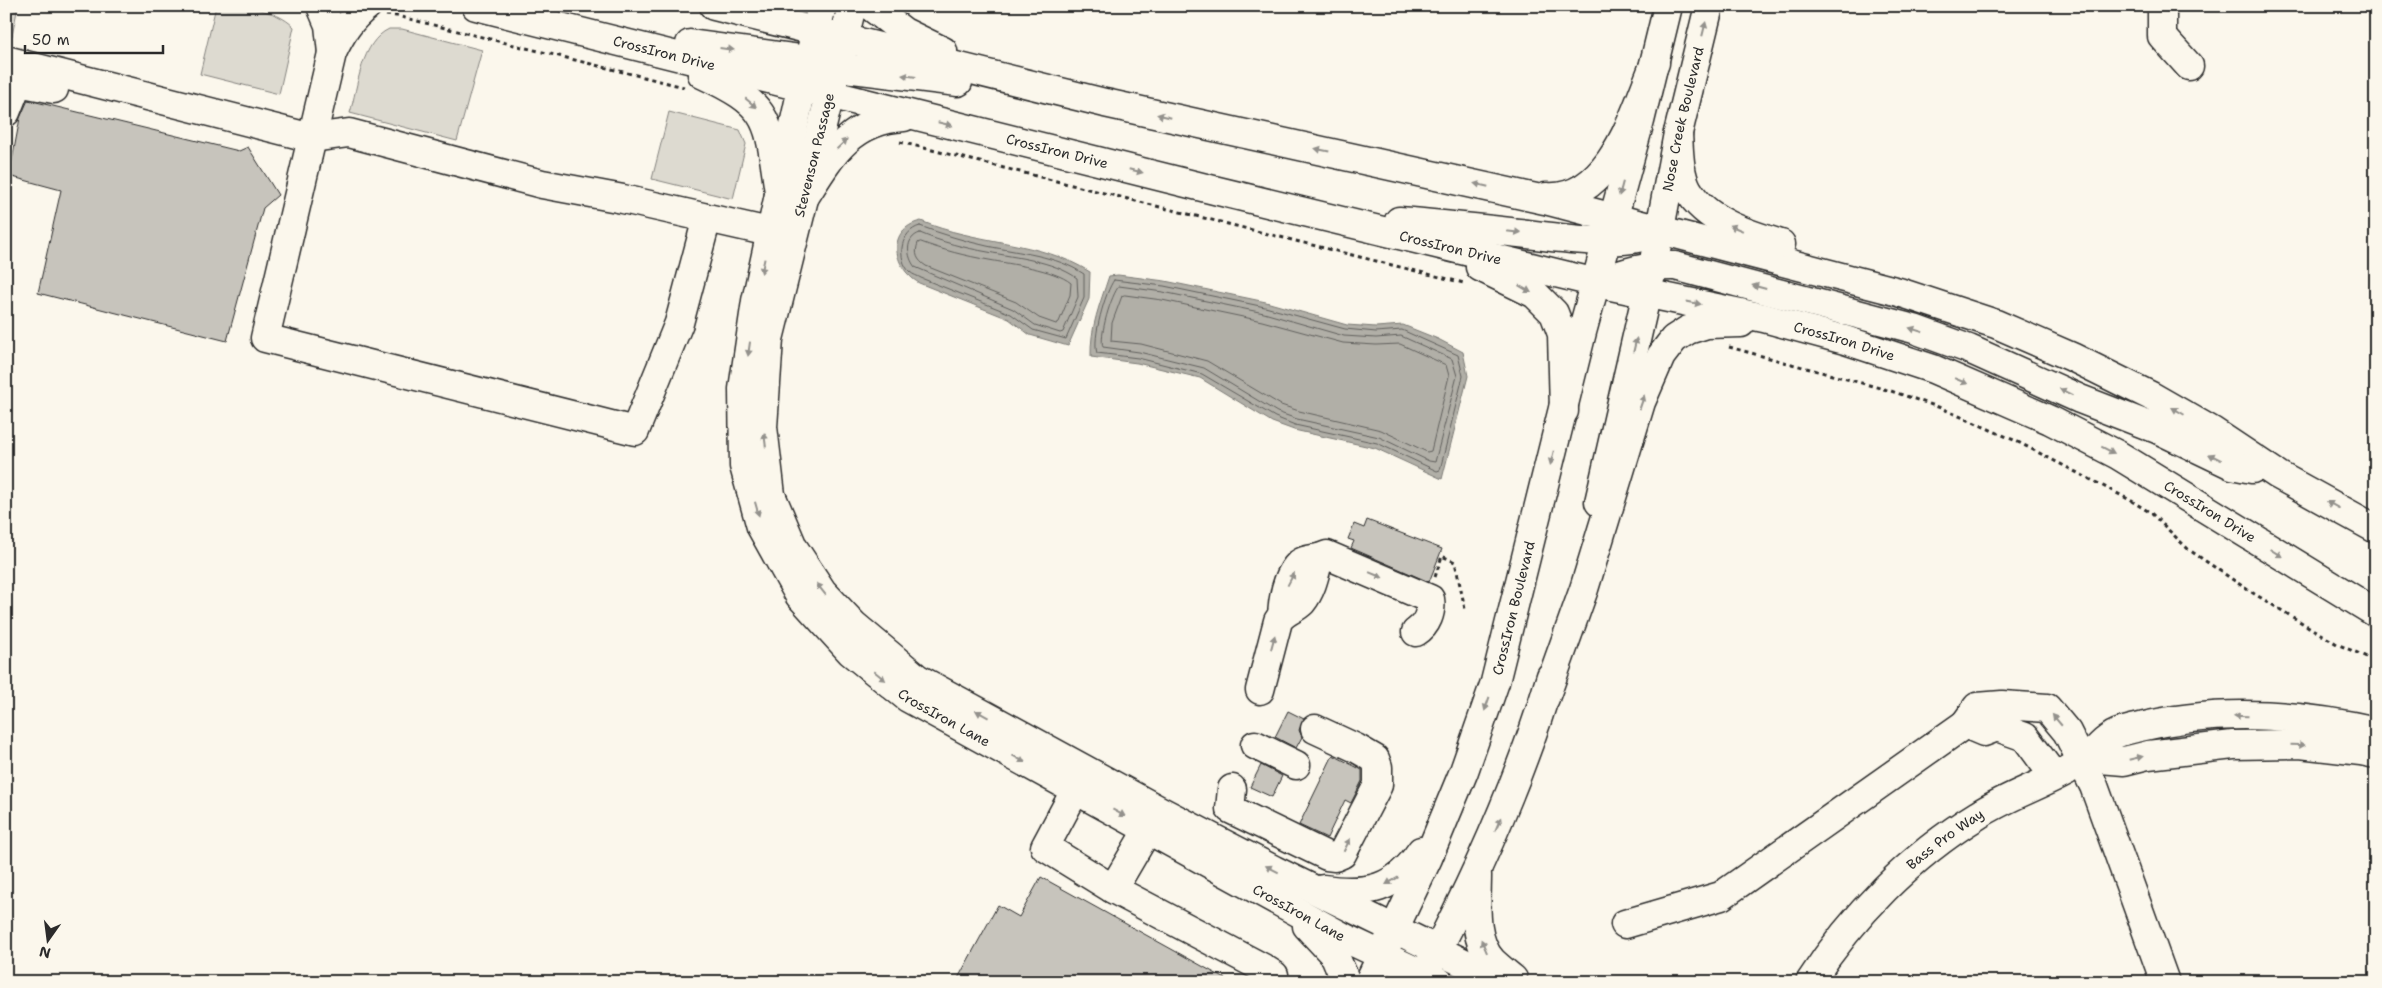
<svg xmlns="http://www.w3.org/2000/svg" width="2382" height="988" viewBox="0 0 2382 988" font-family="'Shantell Sans',sans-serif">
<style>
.green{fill:#dddad0;stroke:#84827e}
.water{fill:#b1afa7;stroke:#7b7a75}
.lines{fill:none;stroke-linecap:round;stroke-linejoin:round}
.shore{stroke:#61605d;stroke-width:1}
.building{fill:#c7c4bc;stroke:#2b2b2b}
.minor-casing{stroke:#2b2b2b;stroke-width:31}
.major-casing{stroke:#2b2b2b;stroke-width:31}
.path{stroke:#2b2b2b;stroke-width:3;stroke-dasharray:4 4;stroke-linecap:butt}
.minor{stroke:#fbf7ec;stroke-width:28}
.major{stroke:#fbf7ec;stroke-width:28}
.oneway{fill:#93918c}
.labels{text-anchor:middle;stroke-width:5;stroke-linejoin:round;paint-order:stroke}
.street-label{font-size:14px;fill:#2b2b2b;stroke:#fbf7ec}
</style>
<rect width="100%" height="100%" fill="#fbf7ec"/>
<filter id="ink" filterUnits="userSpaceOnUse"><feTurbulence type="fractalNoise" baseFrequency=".02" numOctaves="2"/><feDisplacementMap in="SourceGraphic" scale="10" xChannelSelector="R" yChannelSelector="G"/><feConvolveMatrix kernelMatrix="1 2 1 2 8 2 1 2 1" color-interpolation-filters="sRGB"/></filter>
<g filter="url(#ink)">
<g class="green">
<polygon points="6,6 18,6 12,36 6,35"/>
<path d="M 216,6 C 241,6 275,8 294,27 L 279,94 L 200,74 Z"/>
<path d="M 389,29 L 402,29 L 482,50 L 457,141 L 350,113 C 358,86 361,42 389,29 Z"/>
<polygon points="669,112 740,130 746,144 733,199 652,179"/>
</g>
<g class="water">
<path d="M 921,221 C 975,244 1040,240 1090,272 L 1089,299 L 1068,346 L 1030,335 L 1009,319 L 919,283 C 892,267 886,229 921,221 Z"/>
<path d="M 1118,275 L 1165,281 L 1266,302 L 1347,325 L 1376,327 L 1403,325 L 1438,339 L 1463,352 L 1468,376 L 1442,479 L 1375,448 L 1294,430 L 1272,422 L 1200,378 L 1137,363 L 1091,357 C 1090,327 1100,304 1109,276 Z"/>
</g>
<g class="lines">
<g class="shore">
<path d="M 920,226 C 942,234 964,241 987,246 C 1020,253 1055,255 1084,274 L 1084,298 L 1066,339 L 1033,330 L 1011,314 L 921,278 C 918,276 913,275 910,272 C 896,259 900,231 920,226 Z"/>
<path d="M 920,233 C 941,242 965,248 988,252 C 1017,258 1051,260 1077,278 L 1078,297 L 1063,332 L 1060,333 L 1035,325 L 1013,309 L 915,267 C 907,257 904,238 920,233 Z"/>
<path d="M 921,242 C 942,250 966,256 989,260 C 1010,264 1054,269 1071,283 L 1070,295 L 1059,322 L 1056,324 L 1039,318 L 1016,302 L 926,266 C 917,260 914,254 918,243 Z"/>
<path d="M 1114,280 L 1164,286 L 1265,307 L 1345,329 L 1376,332 L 1402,330 L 1458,355 L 1463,376 L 1440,470 L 1437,471 L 1377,443 L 1295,425 L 1275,417 L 1202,374 L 1138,358 L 1097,353 C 1092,339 1105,292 1114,280 Z"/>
<path d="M 1119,286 L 1163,292 L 1264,313 L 1344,336 L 1376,338 L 1401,336 L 1452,359 L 1457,376 L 1435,462 L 1429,461 L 1379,437 L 1297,419 L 1277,412 L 1204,368 L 1139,352 L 1103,347 C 1099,336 1111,295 1119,286 Z"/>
<polygon points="1125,295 1162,300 1262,321 1343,343 1376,345 1400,344 1446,365 1449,376 1431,451 1427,452 1381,430 1299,411 1281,405 1207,361 1141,344 1111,341 1112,323 1122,296"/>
</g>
</g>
<g class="building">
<polygon points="28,100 239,151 248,147 278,195 263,208 227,341 38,293 61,190 9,176 20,118"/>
<polygon points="1367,520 1442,549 1429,582 1351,548 1354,541 1348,539 1354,524 1364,528"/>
<polygon points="1288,711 1304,719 1299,730 1302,737 1296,748 1275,737"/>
<polygon points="1333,755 1362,770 1362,781 1351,803 1345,800 1327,838 1299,825"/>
<polygon points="1261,765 1282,776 1272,797 1250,787"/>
<polygon points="1041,877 1231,982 956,982 998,905 1019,917"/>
</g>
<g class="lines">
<g class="minor-casing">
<g id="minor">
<polyline points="321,6 329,25 332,53"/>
<path d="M 367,6 C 350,19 341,34 332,53 L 265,338 L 635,431 L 679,323 L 707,218"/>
<path id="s1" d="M 822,6 L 802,88 L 756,301 L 743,389 L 744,466 L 761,527 L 799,595 L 851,652 L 908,698 L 1347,939 L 1439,982"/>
<polyline points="852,6 769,339 763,427 771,495 793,547 822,591 854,625 917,678 1159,810 1274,870 1503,982"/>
<polyline points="2162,6 2162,36 2189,66"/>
<polyline points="6,60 312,138 349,133 542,184 623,199 787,236"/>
<polyline points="6,112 18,82 54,89"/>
<path id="s2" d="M 1599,502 L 1653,266 L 1678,133 L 1709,6"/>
<path d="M 1282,615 C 1283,598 1287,575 1300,563 C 1305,559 1313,559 1319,558"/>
<path d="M 1260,690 L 1278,621 C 1284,611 1294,610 1302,602 C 1312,590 1315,573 1319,558 L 1327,555 L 1430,599 C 1432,612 1427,625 1416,632"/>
<polyline points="1255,745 1296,765"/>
<polyline points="2088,758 2124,761 2148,755 2233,745 2300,744 2361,751 2376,754"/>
<polyline points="1084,774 1045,847 1113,889 1263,968 1274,975 1275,982"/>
<polyline points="2054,776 2025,737 1997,727 1984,732 1965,724 1977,707 2002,705 2047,708 2067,732 2094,786 2165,982"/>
<polyline points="1232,789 1230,809 1327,856 1335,857 1342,854 1378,785 1378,767 1375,759 1356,748 1315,729"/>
<path d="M 1477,875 C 1477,902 1472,939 1492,961 C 1498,967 1506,973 1513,979"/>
<polyline points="1113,889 1157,814"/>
<path d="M 1323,889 C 1368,895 1395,890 1421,851"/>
<polyline points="1625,924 1721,896 1965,724"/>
<polyline points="1307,926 1335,956 1346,982"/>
<path d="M 1429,966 C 1478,873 1521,777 1551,676"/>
<path id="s3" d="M 1369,982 L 1428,858 L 1464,771 L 1495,682 L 1582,332 L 1640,121 L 1668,6"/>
<path id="s4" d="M 1810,982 C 1852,916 1911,856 1978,815 C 2006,797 2037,787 2066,771 C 2073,766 2082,763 2089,757 C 2096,751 2102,742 2111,737 C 2117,732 2128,730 2136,728 C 2214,708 2298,713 2376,731"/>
</g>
</g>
<g class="major-casing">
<g id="major">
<path id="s5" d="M 476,6 L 1214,190 L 1597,283 L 1764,318 L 1845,340 L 1933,369 L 2050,420 L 2118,455 L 2376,613"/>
<polyline points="714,6 1105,103 1545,200 1899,292 1996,324 2072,357 2151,396 2212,431 2278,475 2376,529"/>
<polyline points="870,6 904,32 943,51"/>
<polyline points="690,44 808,60 844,39"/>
<path d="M 702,74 C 773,107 768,120 779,192"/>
<path d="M 802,88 C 812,76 821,71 837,67 L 958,82"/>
<path d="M 1678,133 C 1679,151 1679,174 1688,190 C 1707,222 1748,234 1781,244"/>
<path d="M 1546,197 C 1611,202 1635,110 1655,63"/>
<path d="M 804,198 C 830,157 850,120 904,117"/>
<path d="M 1399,221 C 1436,224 1473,228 1510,232 C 1550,236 1618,249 1654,233"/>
<polyline points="1480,267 1535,294 1554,313 1562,334 1564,411"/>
<path d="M 1597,283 C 1623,273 1647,265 1675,266 L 1914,329 L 1969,349 L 2080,399 L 2157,429 L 2232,465 L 2252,469"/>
<polyline points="1545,698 1584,589 1641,402 1661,356 1674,339 1688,330 1707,324 1741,323"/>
</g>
</g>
<g class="path">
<polyline points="386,15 397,16 684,87"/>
<polyline points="900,142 1464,283"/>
<polyline points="1729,347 1891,391 1941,408 2016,441 2130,500 2151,513 2188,549 2248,590 2337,644 2376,661"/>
<polyline points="1435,577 1442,556 1455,562 1465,609"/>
</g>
<use href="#minor" class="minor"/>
<use href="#major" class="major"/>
</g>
<defs><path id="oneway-solid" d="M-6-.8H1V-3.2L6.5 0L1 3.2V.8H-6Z" transform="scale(1.25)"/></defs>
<g class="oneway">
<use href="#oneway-solid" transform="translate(1704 29) rotate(-76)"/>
<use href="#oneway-solid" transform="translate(727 49) rotate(7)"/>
<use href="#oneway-solid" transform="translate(909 76) rotate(-173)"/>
<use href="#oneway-solid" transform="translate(751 103) rotate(40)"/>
<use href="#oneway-solid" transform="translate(1164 116) rotate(-167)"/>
<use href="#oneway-solid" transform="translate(945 124) rotate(14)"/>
<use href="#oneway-solid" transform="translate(842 144) rotate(-44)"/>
<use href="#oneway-solid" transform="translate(1322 150) rotate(-168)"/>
<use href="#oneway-solid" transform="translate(1136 171) rotate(14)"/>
<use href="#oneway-solid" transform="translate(1481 185) rotate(-167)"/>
<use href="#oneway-solid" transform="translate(1621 189) rotate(105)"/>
<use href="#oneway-solid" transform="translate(1736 228) rotate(-157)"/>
<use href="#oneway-solid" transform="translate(1514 232) rotate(6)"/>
<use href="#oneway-solid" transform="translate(763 266) rotate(102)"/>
<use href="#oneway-solid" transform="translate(1759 287) rotate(-165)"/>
<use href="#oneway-solid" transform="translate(1525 289) rotate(30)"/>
<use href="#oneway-solid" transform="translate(1694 303) rotate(11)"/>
<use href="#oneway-solid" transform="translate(1916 330) rotate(-162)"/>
<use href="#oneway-solid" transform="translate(1635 345) rotate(-77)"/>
<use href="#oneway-solid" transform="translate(749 349) rotate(98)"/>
<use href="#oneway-solid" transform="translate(1961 381) rotate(23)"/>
<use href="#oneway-solid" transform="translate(2066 392) rotate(-154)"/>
<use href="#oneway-solid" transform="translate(1642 402) rotate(-71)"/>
<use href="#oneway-solid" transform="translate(2178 411) rotate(-150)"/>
<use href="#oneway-solid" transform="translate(765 440) rotate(-97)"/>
<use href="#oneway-solid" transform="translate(2108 450) rotate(27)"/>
<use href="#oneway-solid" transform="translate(2215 457) rotate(-154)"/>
<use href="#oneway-solid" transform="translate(1552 458) rotate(104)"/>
<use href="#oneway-solid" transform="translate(2333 505) rotate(-151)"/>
<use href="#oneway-solid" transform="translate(757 509) rotate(74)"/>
<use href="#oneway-solid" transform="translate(2276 553) rotate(32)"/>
<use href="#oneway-solid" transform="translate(1376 575) rotate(22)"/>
<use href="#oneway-solid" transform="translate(1291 579) rotate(-62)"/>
<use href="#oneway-solid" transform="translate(821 589) rotate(-128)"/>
<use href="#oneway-solid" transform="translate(1273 642) rotate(-75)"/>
<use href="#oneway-solid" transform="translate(880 676) rotate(39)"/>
<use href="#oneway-solid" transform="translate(1487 704) rotate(109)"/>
<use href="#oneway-solid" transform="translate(982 714) rotate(-151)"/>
<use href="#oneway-solid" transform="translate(2241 716) rotate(-179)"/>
<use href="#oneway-solid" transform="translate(2057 720) rotate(-130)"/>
<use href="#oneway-solid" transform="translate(2298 745) rotate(2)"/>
<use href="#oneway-solid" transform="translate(2136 758) rotate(-13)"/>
<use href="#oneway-solid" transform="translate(1019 759) rotate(29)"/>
<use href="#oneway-solid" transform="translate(1119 813) rotate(29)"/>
<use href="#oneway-solid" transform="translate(1498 824) rotate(-68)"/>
<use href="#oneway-solid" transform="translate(1347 845) rotate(-63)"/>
<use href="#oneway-solid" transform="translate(1272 869) rotate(-153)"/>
<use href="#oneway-solid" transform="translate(1392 881) rotate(150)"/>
<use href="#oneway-solid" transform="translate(1484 946) rotate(-114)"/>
</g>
</g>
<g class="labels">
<g class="street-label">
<text dy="5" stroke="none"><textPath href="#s5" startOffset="194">CrossIron Drive</textPath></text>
<text dy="5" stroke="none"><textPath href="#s2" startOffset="392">Nose Creek Boulevard</textPath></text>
<text dy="5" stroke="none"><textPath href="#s5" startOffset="599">CrossIron Drive</textPath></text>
<text transform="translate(814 155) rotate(-76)" y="5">Stevenson Passage</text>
<text dy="5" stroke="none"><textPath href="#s5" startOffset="1004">CrossIron Drive</textPath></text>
<text dy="5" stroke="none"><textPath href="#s5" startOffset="1409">CrossIron Drive</textPath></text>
<text dy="5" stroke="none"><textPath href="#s5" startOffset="1814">CrossIron Drive</textPath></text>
<text dy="5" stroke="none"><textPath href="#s3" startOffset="402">CrossIron Boulevard</textPath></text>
<text dy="5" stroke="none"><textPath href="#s1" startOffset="801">CrossIron Lane</textPath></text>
<text dy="5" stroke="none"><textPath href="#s4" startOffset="198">Bass Pro Way</textPath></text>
<text dy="5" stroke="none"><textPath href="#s1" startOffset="1206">CrossIron Lane</textPath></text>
</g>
</g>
<rect width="2382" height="988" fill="none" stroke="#fbf7ec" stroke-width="25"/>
<rect x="12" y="12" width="2357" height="963" fill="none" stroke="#2b2b2b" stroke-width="2" filter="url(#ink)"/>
<g transform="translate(48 940) rotate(194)" stroke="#fbf7ec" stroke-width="4" paint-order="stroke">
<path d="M0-4L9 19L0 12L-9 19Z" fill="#2b2b2b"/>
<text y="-8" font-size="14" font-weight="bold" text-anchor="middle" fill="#2b2b2b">N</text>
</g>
<path d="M25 45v8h138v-8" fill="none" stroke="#2b2b2b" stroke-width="2.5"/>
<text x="32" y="45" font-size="15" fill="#2b2b2b" stroke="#fbf7ec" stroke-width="4" paint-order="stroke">50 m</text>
</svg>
